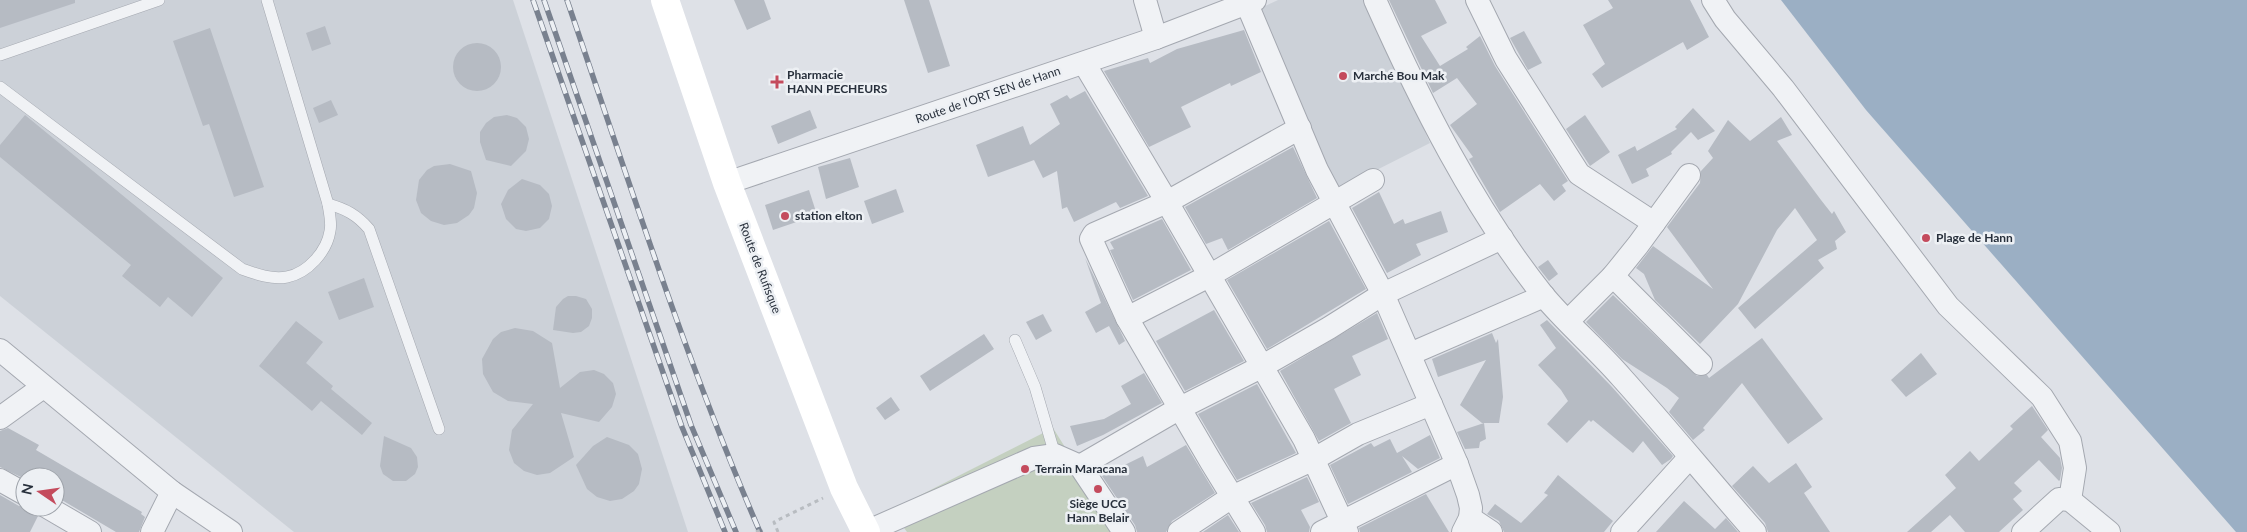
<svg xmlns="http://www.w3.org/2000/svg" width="2247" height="532" viewBox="0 0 2247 532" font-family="Lato,sans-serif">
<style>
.built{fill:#ccd1d8}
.green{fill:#c4d0c0}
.water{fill:#9bafc4}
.building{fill:#b6bbc3}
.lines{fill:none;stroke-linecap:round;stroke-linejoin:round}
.service-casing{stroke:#a4a8b0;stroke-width:12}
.minor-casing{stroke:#a4a8b0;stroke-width:24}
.path{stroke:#b8bcc1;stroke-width:3;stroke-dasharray:4 4;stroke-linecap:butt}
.service{stroke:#f0f2f5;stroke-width:11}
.minor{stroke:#f0f2f5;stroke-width:22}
.secondary{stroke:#fff;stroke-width:28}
.rail-casing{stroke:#79818f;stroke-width:5.5}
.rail{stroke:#edf0f4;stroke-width:4;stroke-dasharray:11;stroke-linecap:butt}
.path-bridge{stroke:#b8bcc1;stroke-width:3;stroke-dasharray:4 4;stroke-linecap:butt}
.poi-dot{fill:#c44b5d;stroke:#edf0f4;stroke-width:2}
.labels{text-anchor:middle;stroke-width:5;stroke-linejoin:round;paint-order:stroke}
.poi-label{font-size:12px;font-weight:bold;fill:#28303c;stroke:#edf0f4;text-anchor:start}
.street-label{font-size:12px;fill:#28303c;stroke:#edf0f4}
</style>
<rect width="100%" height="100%" fill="#dee1e7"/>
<g class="built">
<polygon points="0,0 513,0 688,532 294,532 0,296"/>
<polygon points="1278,0 1365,0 1430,143 1337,190 1257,10"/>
</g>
<polygon class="green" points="1053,428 1118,532 907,532 891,510"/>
<polygon class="water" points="1781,0 2247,0 2247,532 2236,532 1866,110"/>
<g class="building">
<polygon points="0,0 75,0 75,3 0,28"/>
<polygon points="734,0 764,0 771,19 747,30"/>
<polygon points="904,0 929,0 950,66 928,73"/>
<polygon points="1389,0 1435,0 1447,23 1421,36 1440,66 1468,49 1466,47 1480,36 1495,66 1568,181 1562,185 1566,191 1554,201 1540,184 1500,212 1469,159 1473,157 1450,125 1477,104 1457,78 1433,93"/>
<polygon points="1608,0 1690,0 1709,37 1687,50 1683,42 1602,88 1592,74 1605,64 1583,25 1613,8"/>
<polygon points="325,26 331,44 312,51 306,33"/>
<polygon points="210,28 264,187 234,197 209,124 203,126 173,41"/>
<polygon points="1244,30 1261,72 1231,86 1230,83 1181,107 1191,127 1149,147 1104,71 1148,58 1150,63 1177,49"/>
<polygon points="1524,31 1542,63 1528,70 1510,38"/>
<circle cx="477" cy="67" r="24"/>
<polygon points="1085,91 1148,196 1120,208 1116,202 1074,222 1067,207 1062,209 1057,171 1043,178 1034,160 988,177 976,145 1023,126 1030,145 1060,124 1050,104 1067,95 1070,99"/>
<polygon points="331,100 338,115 319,123 313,108"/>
<polygon points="1693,108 1715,131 1698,140 1691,132 1671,152 1672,154 1646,169 1649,176 1632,184 1618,155 1635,146 1637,151 1677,129 1675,127"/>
<polygon points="810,110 817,128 778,144 771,126"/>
<polygon points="25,115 223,278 192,317 168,297 160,307 122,276 131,265 0,157 0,145"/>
<polygon points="507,115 517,118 526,127 529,139 526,151 511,166 486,160 480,142 480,132 486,123 494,117"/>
<polygon points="1585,115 1610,152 1590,166 1566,129"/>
<polygon points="1781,117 1792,135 1777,141 1821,200 1832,214 1834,211 1846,232 1835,241 1837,249 1818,260 1824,268 1755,329 1738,308 1817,240 1795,208 1777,230 1738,304 1700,344 1655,300 1644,274 1636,268 1653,246 1713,289 1667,227 1700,183 1701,171 1713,158 1708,151 1728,120 1750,141"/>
<polygon points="1293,147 1317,198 1228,250 1222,238 1206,244 1185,207"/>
<polygon points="850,158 859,187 826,199 818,167"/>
<polygon points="450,164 471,171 477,193 474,208 469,215 457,223 444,225 431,221 421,213 416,200 419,180 427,170 434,166"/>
<polygon points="522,179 540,185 549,194 552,206 549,219 540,228 526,231 516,229 506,219 501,204 508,190"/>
<polygon points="896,189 904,212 872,224 864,201"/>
<polygon points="809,190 817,215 773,230 765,205"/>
<polygon points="1379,192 1394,224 1403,219 1405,224 1441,211 1448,232 1416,244 1421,255 1387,273 1352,208"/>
<polygon points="1162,219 1191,270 1133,300 1110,250 1114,249 1110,242"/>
<polygon points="1329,221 1366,289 1267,349 1227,280"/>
<polygon points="1085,258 1125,341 1119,345 1109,326 1096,333 1085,312 1101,303"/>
<polygon points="1548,260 1558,274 1549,281 1538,267"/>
<polygon points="364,278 374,307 339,320 328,292"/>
<polygon points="1613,295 1697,376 1707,375 1709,378 1762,338 1823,419 1788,444 1742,383 1703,428 1705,430 1693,440 1669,412 1679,398 1667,388 1622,359 1586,322"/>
<polygon points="568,296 576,296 586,299 592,309 592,318 589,326 581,332 573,333 553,330 556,307 563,299"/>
<polygon points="1214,310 1244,361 1185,391 1156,341"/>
<polygon points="1377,313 1388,339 1352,356 1361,375 1334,389 1351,423 1319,441 1280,371"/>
<polygon points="1043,314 1052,331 1036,340 1026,322"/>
<polygon points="1547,320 1612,387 1673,456 1671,459 1662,465 1643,441 1633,453 1593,420 1591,422 1589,420 1567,443 1547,424 1568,401 1561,390 1538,365 1556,348 1540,325"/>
<polygon points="296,321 323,342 306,363 333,386 331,389 372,423 362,435 321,401 312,411 259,366"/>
<polygon points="515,328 533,331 552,343 560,388 580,372 594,370 604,374 613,383 616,394 612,407 599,422 561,413 574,457 550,473 537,475 524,471 514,463 509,450 512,430 533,404 508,401 493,392 483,374 482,359 493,339 501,332"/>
<polygon points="1492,333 1496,343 1498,339 1503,397 1499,423 1482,423 1460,405 1486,360 1438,377 1432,359"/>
<polygon points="984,334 994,349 930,391 920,376"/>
<polygon points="1921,353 1937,374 1906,397 1891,380"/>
<polygon points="1144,373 1162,403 1103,435 1077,446 1070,426 1104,419 1131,404 1121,386"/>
<polygon points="1257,384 1296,453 1237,480 1198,414"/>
<polygon points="891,397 900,410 885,420 876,408"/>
<polygon points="2032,406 2048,430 2041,437 2060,458 2062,468 2060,480 2059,481 2039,460 2014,483 2022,491 2013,499 2023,510 1999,532 1965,532 1950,515 1931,532 1907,532 1956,488 1945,475 1970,451 1979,461 2013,429 2010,426"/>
<polygon points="1484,423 1486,439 1480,442 1479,448 1465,449 1457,432"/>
<polygon points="8,428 39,445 36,450 142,512 141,514 145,517 139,532 116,532 55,496 55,477 25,477 25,479 0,467 0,431"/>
<polygon points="1430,435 1440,458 1418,469 1402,456 1412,472 1348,504 1330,465 1371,443 1374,447 1390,439 1397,453"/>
<polygon points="384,436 411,448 417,457 418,467 415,474 406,481 393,481 383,474 380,466"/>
<polygon points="607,437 629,445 638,454 642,469 639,484 634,491 622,499 610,501 597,497 587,489 576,465 593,446"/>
<polygon points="1186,445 1215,493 1172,521 1166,532 1137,532 1135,525 1102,476 1143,456 1147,467"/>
<polygon points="1796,463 1812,487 1804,493 1830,532 1768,532 1765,523 1732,486 1753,466 1769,483"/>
<polygon points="1558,475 1613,521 1604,532 1504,532 1499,521 1487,514 1495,504 1521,523 1548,495 1544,493"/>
<polygon points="1307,477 1319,502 1301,510 1310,527 1309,532 1267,532 1265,525 1251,503"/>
<polygon points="1426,494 1449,532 1360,532 1359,528"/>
<polygon points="0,495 19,506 34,507 38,516 30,532 0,532"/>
<polygon points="1684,501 1715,529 1726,518 1738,532 1656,532"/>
<polygon points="1228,515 1239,532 1203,532"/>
</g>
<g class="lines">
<g class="service-casing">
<g id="service">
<polyline points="0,55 159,0"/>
<path d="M 0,87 L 242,269 C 256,274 272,280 287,277 C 308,273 327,251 330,231 C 332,223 329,212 328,204 L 267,0"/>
<path d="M 328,204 C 346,209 357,215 369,229 L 439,429"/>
<polyline points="1015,340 1035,387 1055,455"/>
</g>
</g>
<g class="minor-casing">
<g id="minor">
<polyline points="1145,0 1156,38"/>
<path d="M 1375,0 C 1421,103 1473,207 1543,295 C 1567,324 1597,349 1622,378 C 1667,428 1710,481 1755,532"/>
<polyline points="1477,0 1506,59 1579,174 1654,223"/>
<polyline points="1713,0 1725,19 1783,88 1948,306 2042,397 2070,441 2075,468 2070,500"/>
<polyline points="1247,4 1317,170 1383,294 1457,464 1468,495 1471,508 1470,518 1463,532"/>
<polyline points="1084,63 1167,202 1304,439 1347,532"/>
<polyline points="727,183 1156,38 1255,0"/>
<polyline points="1613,276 1701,364"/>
<polyline points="1127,318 1209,276 1373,180"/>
<polyline points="1568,321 1613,276 1638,245 1689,175"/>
<polyline points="0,350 172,492 231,532"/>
<polyline points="1410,354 1544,296"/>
<polyline points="0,418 43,387"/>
<polyline points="1080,466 1180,408 1261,367 1329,328 1383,294 1502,238"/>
<polyline points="0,480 25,494"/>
<polyline points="47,507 90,532"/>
<polyline points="1470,518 1491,532"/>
<polyline points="152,532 172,492"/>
<polyline points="866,532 1034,458 1055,455 1080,466 1124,532"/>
<polyline points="1179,532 1232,497 1314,459 1358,434 1431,404"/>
<polyline points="1254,532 1211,462 1127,318 1091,239 1094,234 1167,202 1300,128"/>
<polyline points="1322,532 1457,464"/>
<polyline points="1622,532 1689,458"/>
<polyline points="2023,532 2059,499 2070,500 2109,532"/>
</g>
</g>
<g class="path">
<polyline points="761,530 762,532"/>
<polyline points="778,532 774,522 823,498"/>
</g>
<use href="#service" class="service"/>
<use href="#minor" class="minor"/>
<polyline class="secondary" points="665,0 727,183 844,488 866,532"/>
<g class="rail-casing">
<g id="rail">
<polyline points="533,0 682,427 725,532"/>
<polyline points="544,0 691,425 736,532"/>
<path d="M 567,0 C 628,178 685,359 760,532"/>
</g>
</g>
<use href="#rail" class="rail"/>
<polyline class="path-bridge" points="756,532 761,530"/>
</g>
<g class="poi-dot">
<circle cx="1343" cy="76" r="5"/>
<path d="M774.5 74.5h5v5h5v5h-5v5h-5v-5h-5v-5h5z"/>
<circle cx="785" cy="216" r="5"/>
<circle cx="1926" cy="238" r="5"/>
<circle cx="1025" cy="469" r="5"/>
<circle cx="1098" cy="489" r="5"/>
</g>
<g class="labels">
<g class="poi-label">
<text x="787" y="79">Pharmacie<tspan x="787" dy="14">HANN PECHEURS</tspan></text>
<text x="1353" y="80">Marché Bou Mak</text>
<text x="795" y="220">station elton</text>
<text x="1936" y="242">Plage de Hann</text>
<text x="1035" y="473">Terrain Maracana</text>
<text x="1098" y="508" text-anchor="middle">Siège UCG<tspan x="1098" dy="14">Hann Belair</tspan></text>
</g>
<g class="street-label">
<text transform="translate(988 95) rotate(-19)" y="4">Route de l'ORT SEN de Hann</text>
<text transform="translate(760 268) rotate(69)" y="4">Route de Rufisque</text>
</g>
</g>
<g transform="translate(40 492) rotate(283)"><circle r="24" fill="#edf0f4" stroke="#9ea3aa"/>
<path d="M0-4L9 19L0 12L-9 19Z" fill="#c44b5d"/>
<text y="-8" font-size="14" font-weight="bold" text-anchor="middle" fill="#28303c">N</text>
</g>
</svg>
